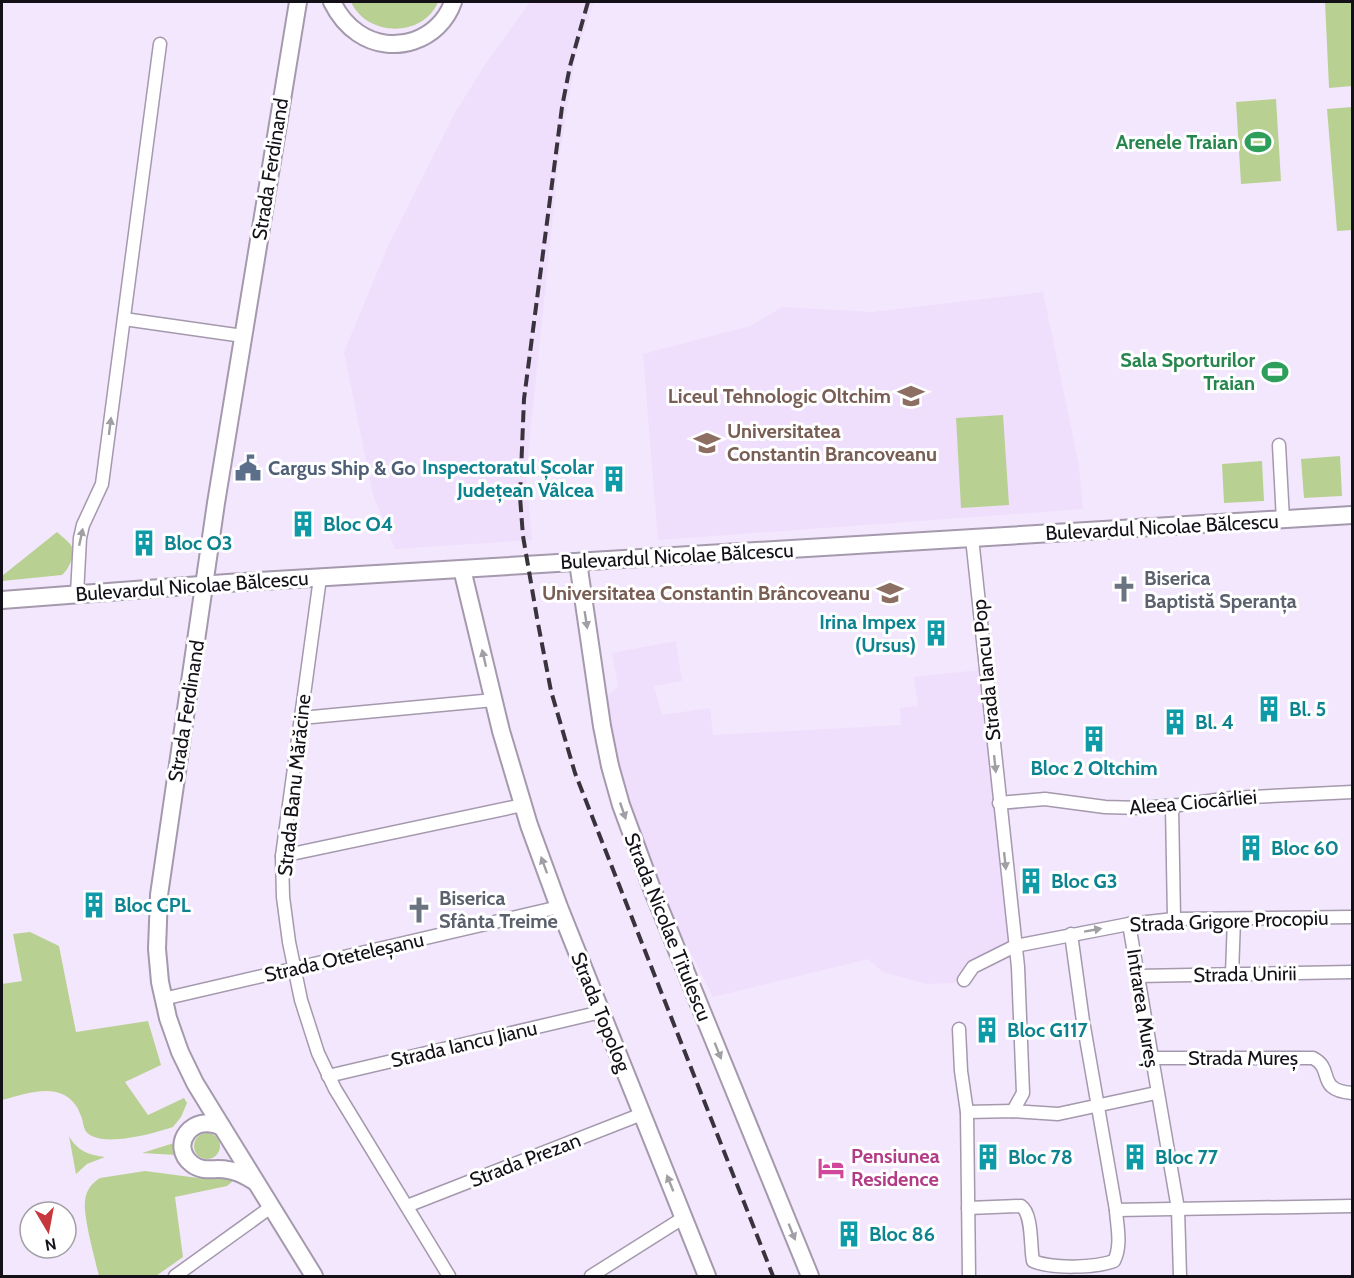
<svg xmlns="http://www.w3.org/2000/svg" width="1354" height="1278" viewBox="0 0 1354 1278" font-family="Cabin,sans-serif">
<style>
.built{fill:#efdefc}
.green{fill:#b9d093}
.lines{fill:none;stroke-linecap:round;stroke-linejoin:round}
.street-casing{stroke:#a499ad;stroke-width:15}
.secondary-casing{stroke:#a499ad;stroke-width:20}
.street{stroke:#fff;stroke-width:12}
.secondary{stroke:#fff;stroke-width:16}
.rail{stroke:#39333e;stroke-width:4;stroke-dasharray:12 6;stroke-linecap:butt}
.oneway{fill:#a19fa3}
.labels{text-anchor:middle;stroke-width:6;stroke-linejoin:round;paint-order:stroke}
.leisure-label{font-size:20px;font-weight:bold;fill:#27864d;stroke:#fff;text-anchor:end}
.street-label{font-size:20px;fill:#141018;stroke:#fff}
.education-label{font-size:20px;font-weight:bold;fill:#785e54;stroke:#fff;text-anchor:end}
.culture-label{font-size:20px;font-weight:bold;fill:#0d838f;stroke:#fff;text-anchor:start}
.service-label{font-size:20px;font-weight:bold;fill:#4e5e75;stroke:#fff;text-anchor:start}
.worship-label{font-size:20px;font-weight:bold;fill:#5b616d;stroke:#fff;text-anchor:start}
.hotel-label{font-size:20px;font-weight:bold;fill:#b23c85;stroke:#fff;text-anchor:start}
</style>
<rect width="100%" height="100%" fill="#f3e7fd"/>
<g class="built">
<polygon points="530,2 594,2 576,54 559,158 526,474 532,540 395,549 373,495 344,352 389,244 455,113 486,63"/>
<polygon points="1043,292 1079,466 1083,509 658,540 643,354 750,326 782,307 872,312"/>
<polygon points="676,641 682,681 654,686 662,715 710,708 713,735 901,725 900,708 918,706 914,677 979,670 1009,943 953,983 927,984 883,972 868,959 713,997 660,892 626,802 617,763 605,699 618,686 612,653"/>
</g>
<g class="green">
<path d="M 351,2 L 438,2 C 423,38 367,37 351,2 Z"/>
<polygon points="1325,2 1352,2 1352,86 1329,88"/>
<polygon points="1276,99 1281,181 1241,184 1236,102"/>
<polygon points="1352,107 1352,230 1337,231 1327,109"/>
<polygon points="1003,415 1009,505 961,508 956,418"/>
<polygon points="1340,456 1342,496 1304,498 1301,459"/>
<polygon points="1262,461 1264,501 1224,503 1222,464"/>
<path d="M 57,532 C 61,536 69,541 72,547 C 76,555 68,570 62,575 L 2,581 L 2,576 Z"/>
<path d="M 30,932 L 59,946 L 76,1032 L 148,1021 L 161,1065 L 125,1082 L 148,1115 L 184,1098 L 187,1103 L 181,1117 L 173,1127 C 155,1133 97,1150 85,1130 C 83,1126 83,1120 81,1116 C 77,1104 69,1095 56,1092 C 39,1088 18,1096 2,1100 L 2,984 L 22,981 L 13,934 Z"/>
<circle cx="207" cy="1146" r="13"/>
<path d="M 69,1136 C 77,1151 89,1155 105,1157 L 87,1164 L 76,1174 Z"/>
<polygon points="174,1143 176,1155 142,1153"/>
<path d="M 145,1171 L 206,1179 L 226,1176 L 232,1179 L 232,1182 L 227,1186 L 175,1197 L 183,1257 L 156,1276 L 99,1276 C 95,1259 83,1216 85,1201 C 86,1190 92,1183 100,1178 Z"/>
</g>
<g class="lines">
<g class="street-casing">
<g id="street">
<polyline points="124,319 243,336"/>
<polyline points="1279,445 1283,520"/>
<polyline points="972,538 1018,967 1023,1093 1013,1111"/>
<polyline points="320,578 282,856 283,897 289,942 301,1000 318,1053 335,1089 449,1276"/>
<polyline points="77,594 80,538 83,525 102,484 160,44"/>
<polyline points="301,718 494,700"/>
<polyline points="999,803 1045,799 1105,807 1141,808 1179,805 1231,798 1352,792"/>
<polyline points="1172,806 1174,919"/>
<polyline points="282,856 523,805"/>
<polyline points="1129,924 1178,1209 1180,1276"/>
<polyline points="1071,934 1083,1021 1116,1210 1352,1206"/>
<polyline points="1232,974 1234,919"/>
<polyline points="1137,976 1352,972"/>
<polyline points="964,980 973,967 1015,946 1129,924 1174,919 1352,917"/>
<polyline points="163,999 559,907"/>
<polyline points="959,1029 961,1071 967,1112 969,1276"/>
<path d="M 1151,1058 L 1313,1058 C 1335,1069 1315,1090 1352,1093"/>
<polyline points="328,1076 601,1012"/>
<polyline points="967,1112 1013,1111 1058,1114 1156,1093"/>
<polyline points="407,1206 642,1114"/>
<path d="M 968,1208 L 1021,1206 C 1033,1214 1030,1247 1033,1261 C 1052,1269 1095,1268 1114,1261 C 1122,1245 1117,1227 1116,1210"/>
<polyline points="175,1276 271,1207"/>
<polyline points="591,1276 683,1218"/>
</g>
</g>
<g class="secondary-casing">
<g id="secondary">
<polyline points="298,2 216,503 159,895 157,949 160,982 168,1018 180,1052 195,1083 222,1127 314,1276"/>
<path d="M 332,2 C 338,14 346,25 358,33 C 393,57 440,40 453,2"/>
<polyline points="578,562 602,726 610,766 621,805 652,889 810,1276"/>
<polyline points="462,569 501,731 529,825 559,907 707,1276"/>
<polyline points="2,600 227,583 1352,515"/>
<path d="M 222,1127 C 193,1112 168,1145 192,1164 C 203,1173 216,1167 228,1170 C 238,1171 246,1176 254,1181"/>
</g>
</g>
<use href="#street" class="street"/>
<use href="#secondary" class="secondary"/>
<polyline class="rail" points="588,2 570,66 562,107 524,399 520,497 523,536 537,618 551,691 575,773 773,1276"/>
</g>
<defs><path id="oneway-solid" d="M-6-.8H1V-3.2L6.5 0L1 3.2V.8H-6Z" transform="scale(1.5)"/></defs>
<g class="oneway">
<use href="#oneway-solid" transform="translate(110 426) rotate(-83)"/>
<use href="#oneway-solid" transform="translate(81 537) rotate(-78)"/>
<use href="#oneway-solid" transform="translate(586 620) rotate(81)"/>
<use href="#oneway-solid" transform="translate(484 658) rotate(-103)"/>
<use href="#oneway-solid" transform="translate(995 764) rotate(84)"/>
<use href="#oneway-solid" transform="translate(623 811) rotate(71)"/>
<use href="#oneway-solid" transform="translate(1005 861) rotate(84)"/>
<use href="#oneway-solid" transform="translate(544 865) rotate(-110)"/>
<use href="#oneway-solid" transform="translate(1093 930) rotate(-10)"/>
<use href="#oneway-solid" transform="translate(718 1051) rotate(68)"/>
<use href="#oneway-solid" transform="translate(670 1183) rotate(-112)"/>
<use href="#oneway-solid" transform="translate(792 1232) rotate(68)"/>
</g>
<defs>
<g id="stadium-bare" transform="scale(2.07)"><path d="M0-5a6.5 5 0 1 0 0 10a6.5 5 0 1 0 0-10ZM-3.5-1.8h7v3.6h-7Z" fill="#2e9e5b" stroke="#fff" stroke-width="2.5" paint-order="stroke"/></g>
<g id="school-bare" transform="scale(2.07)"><path d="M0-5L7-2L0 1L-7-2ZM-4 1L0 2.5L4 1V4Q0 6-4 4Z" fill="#8d6e63" stroke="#fff" stroke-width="2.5" paint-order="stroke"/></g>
<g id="university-bare" transform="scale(2.07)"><path d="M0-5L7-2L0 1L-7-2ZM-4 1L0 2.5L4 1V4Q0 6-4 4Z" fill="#8d6e63" stroke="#fff" stroke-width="2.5" paint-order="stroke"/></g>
<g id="civic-bare" transform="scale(2.07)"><path d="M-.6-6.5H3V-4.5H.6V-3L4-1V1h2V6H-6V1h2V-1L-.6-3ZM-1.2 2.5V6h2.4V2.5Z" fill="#5c6f8a" stroke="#fff" stroke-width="2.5" paint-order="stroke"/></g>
<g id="building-bare" transform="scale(2.07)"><path d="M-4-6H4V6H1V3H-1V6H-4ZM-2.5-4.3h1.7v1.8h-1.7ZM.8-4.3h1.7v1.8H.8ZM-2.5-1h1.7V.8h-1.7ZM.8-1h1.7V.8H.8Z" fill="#0f9aa8" stroke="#fff" stroke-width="2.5" paint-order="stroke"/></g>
<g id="church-bare" transform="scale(2.07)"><path d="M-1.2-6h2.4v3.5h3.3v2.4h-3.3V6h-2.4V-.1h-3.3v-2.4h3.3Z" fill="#6b7280" stroke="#fff" stroke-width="2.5" paint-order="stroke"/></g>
<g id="hotel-bare" transform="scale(2.07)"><path d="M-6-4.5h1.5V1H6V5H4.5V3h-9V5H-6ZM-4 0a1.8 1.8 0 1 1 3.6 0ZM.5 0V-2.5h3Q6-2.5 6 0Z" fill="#d1479c" stroke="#fff" stroke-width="2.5" paint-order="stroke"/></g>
</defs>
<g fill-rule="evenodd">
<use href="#stadium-bare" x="1258" y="142"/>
<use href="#stadium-bare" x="1275" y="372"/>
<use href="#school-bare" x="911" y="396"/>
<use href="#university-bare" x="707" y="443"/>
<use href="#civic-bare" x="248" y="468"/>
<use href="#building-bare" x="614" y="479"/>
<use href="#building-bare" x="303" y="524"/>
<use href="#building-bare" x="144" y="543"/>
<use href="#church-bare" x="1124" y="589"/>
<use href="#school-bare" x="890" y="593"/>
<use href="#building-bare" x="936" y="633"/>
<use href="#building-bare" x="1269" y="709"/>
<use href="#building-bare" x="1175" y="722"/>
<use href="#building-bare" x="1094" y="739"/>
<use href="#building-bare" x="1251" y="848"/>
<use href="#building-bare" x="1031" y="881"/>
<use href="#building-bare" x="94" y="905"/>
<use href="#church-bare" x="419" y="910"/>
<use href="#building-bare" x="987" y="1030"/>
<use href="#building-bare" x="988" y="1157"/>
<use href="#building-bare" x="1135" y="1157"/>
<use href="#hotel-bare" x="831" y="1168"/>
<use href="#building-bare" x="849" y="1234"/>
</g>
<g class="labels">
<g class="leisure-label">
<text x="1238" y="149">Arenele Traian</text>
<text x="1255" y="367">Sala Sporturilor<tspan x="1255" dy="23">Traian</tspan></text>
</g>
<g class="street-label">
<text transform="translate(270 169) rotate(-81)" y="7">Strada Ferdinand</text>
<text transform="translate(1162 527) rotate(-3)" y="7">Bulevardul Nicolae Bălcescu</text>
<text transform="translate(677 556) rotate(-3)" y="7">Bulevardul Nicolae Bălcescu</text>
<text transform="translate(192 586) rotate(-4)" y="7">Bulevardul Nicolae Bălcescu</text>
<text transform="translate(986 670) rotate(-96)" y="7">Strada Iancu Pop</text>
<text transform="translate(186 711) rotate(-81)" y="7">Strada Ferdinand</text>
<text transform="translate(294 785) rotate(-84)" y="7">Strada Banu Mărăcine</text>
<text transform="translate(1193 802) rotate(-5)" y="7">Aleea Ciocârliei</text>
<text transform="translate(1229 921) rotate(-2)" y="7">Strada Grigore Procopiu</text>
<text transform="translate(668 927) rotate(68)" y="7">Strada Nicolae Titulescu</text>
<text transform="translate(344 957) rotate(-13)" y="7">Strada Oteteleșanu</text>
<text transform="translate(1245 974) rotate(-1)" y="7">Strada Unirii</text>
<text transform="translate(1143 1008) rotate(81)" y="7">Intrarea Mureș</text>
<text transform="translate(601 1012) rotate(68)" y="7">Strada Topolog</text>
<text transform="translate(464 1044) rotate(-13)" y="7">Strada Iancu Jianu</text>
<text x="1243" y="1065">Strada Mureș</text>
<text transform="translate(525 1160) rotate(-21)" y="7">Strada Prezan</text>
</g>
<g class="education-label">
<text x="891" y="403">Liceul Tehnologic Oltchim</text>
<text x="727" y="438" text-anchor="start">Universitatea<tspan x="727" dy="23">Constantin Brancoveanu</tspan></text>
<text x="870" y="600">Universitatea Constantin Brâncoveanu</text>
</g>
<g class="culture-label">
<text x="594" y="474" text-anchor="end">Inspectoratul Școlar<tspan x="594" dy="23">Județean Vâlcea</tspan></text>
<text x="323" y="531">Bloc O4</text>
<text x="164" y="550">Bloc O3</text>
<text x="916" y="629" text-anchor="end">Irina Impex<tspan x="916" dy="23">(Ursus)</tspan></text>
<text x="1289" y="716">Bl. 5</text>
<text x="1195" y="729">Bl. 4</text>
<text x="1094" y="775" text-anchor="middle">Bloc 2 Oltchim</text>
<text x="1271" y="855">Bloc 60</text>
<text x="1051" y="888">Bloc G3</text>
<text x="114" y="912">Bloc CPL</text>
<text x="1007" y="1037">Bloc G117</text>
<text x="1008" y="1164">Bloc 78</text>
<text x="1155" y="1164">Bloc 77</text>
<text x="869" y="1241">Bloc 86</text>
</g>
<g class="service-label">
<text x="268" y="475">Cargus Ship &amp; Go</text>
</g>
<g class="worship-label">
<text x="1144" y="585">Biserica<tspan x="1144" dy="23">Baptistă Speranța</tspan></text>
<text x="439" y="905">Biserica<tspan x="439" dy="23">Sfânta Treime</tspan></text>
</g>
<g class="hotel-label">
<text x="851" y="1163">Pensiunea<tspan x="851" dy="23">Residence</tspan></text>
</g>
</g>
<rect width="1354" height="1278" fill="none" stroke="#141018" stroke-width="6"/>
<g transform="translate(48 1230) rotate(170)"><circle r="28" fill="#ffffff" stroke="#a19fa3" stroke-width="1.5"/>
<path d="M0-4.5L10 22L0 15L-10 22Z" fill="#c7383e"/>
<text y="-9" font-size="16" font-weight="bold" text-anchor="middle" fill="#141018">N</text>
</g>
</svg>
